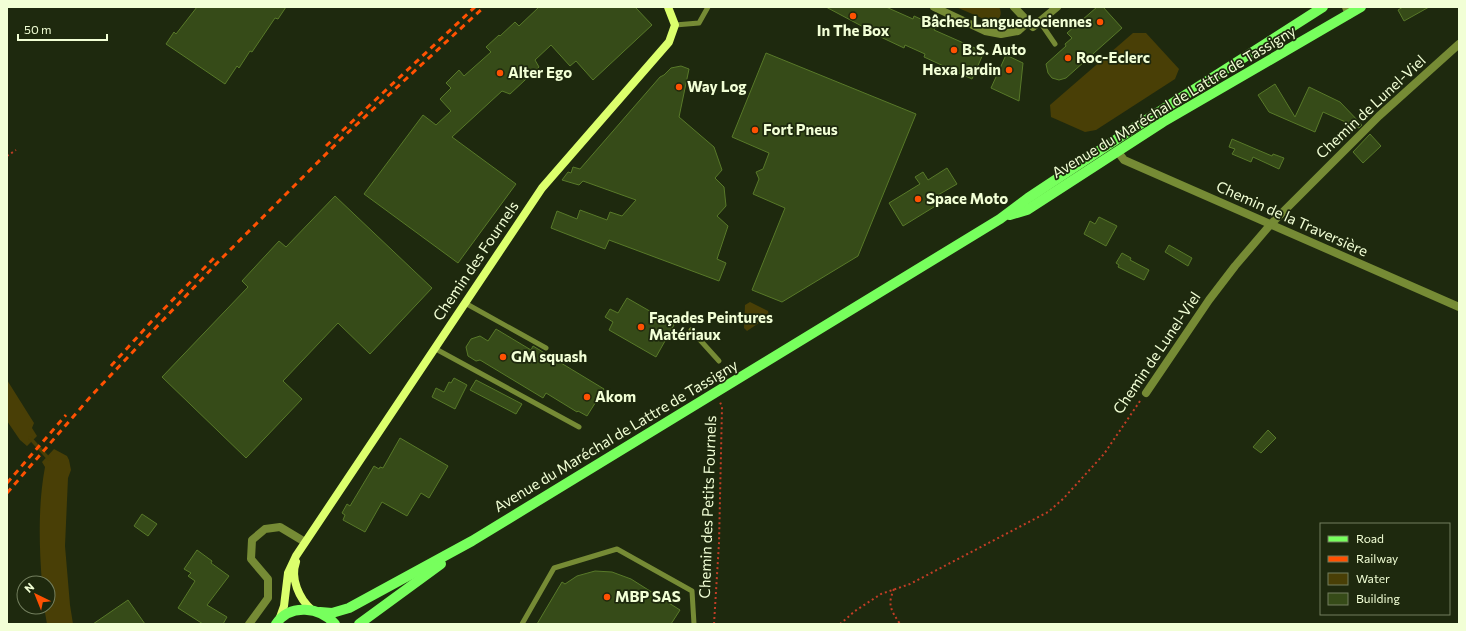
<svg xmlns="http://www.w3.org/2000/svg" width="1466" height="631" viewBox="0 0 1466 631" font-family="Commissioner,sans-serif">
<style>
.water{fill:#493f06}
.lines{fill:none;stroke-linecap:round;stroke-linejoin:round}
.stream{stroke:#493f06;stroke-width:3.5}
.building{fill:#364b18;stroke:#587929}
.path{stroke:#c33e26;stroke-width:2;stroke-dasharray:2 3;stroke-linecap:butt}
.lane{stroke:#768b35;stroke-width:5}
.street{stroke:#768b35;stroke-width:8}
.secondary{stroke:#dcff6d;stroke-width:8}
.primary{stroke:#77ff5d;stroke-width:10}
.rail{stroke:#ff5102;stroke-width:3;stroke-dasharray:6 5;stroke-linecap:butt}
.poi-dot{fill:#ff5102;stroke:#1e290e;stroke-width:1.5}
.labels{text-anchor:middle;stroke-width:3.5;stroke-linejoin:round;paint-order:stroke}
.poi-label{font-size:15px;font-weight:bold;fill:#f2ffd6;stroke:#1e290e;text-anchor:start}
.street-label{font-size:15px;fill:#f2ffd6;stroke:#1e290e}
</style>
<rect width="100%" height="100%" fill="#1e290e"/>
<g class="water">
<path d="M 956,7 L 999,7 C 1003,14 1000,21 991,22 Z"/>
<polygon points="1133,33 1146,33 1179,69 1175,79 1096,130 1085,132 1051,117 1050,105"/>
<polygon points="750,302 768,311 769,316 747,331 744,328 745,305"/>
<polygon points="7,380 34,423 32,428 37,436 27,446 20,440 7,421"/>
<path d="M 54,449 L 67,456 L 69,460 L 71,470 L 68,478 L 65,546 L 70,605 L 73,624 L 47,624 L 44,607 L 48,607 L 48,583 L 42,583 C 39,546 38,504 45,467 L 42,462 Z"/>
</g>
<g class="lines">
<polyline class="stream" points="30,438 49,459"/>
</g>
<g class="building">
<polygon points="197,7 286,7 278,19 275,18 252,52 250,51 239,68 237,66 225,84 166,44 174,32 176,34"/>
<polygon points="539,7 635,7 652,25 593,80 576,61 570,66 551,45 535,60 539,67 510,94 502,91 452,137 516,184 458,263 364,194 423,115 436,125 451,111 440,99 451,88 446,83 459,70 464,76 491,52 486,47 499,35 500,36 515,22 519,26"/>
<polygon points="826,7 886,7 913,19 914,16 936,26 934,30 984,52 972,79 924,57 925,54 905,45 904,48 868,31 869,30"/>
<polygon points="1097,7 1103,7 1122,28 1066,78 1059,80 1052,78 1048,73 1046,64 1066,46 1065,44 1072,38 1067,33"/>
<polygon points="1403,7 1429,7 1404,21 1398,10"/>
<polygon points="766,53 916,114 858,256 782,302 752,290 785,208 753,194 759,179 756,172 763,169 769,153 732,137"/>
<polygon points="1006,55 1023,63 1019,101 991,88"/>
<polygon points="681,66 689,69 679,117 714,147 722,170 715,178 724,187 726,206 717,216 728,226 717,259 726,263 719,281 609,240 605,249 551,228 557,211 577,219 580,210 607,220 610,212 622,216 636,200 583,181 579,185 562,180 568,172 571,173 573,167 580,169 660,77 664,75 671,68"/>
<polygon points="1275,84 1295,117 1309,87 1340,102 1362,125 1359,128 1323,112 1315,132 1269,112 1258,95"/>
<polygon points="1370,134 1381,146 1363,163 1353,152"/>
<polygon points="1232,139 1272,156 1273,154 1284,158 1279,169 1253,157 1251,162 1232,154 1235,149 1229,147"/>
<polygon points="947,168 957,184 938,195 942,202 903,226 889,203 920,184 915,177 923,172 928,180"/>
<polygon points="335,196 432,288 370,354 338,323 283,381 302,399 246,458 162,377 248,287 242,281 279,241 286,247"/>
<polygon points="1099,217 1117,226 1106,246 1084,234 1090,221 1095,224"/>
<polygon points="1169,245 1192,258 1188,266 1165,252"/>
<polygon points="1122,253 1131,258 1130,260 1149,270 1144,280 1118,267 1119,265 1116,263"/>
<polygon points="627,298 674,325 656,357 609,330 613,322 605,317 610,309 618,313"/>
<polygon points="496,329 531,350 533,346 604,389 587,416 578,411 577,412 546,393 543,398 480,360 476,361 468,356 466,347 471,339 480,336 488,341"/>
<polygon points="454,378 467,385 455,409 432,397 436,388 444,392 449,382 451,383"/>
<polygon points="476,380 522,404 516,414 470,390"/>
<polygon points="1268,430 1276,438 1261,453 1253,447"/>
<polygon points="400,438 448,466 429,498 421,493 407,516 382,502 365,532 343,520 345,515 342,513 347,504 350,506 374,466 379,469 380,467 383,468"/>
<polygon points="142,514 157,524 148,536 134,526"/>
<polygon points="197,550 212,561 211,563 229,576 207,605 227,617 223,624 203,624 178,608 195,581 188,576 191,573 184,569"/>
<polygon points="595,571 612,572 631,579 680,610 671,624 537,624 562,582 565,584 577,576"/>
<polygon points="128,600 145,624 93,624"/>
</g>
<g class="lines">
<g class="path">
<polyline points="7,156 16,150"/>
<path d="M 894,589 C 887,605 891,610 900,624"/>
<polyline points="714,624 719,543 722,407 720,402"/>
<polyline points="840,624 855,611 881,594 910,584 1048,512 1063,499 1104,454 1140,401"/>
</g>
<g class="lane">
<polyline points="1040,22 1055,44"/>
<polyline points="675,25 699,23 708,7"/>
<polyline points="465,303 546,348"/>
<polyline points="691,330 719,361"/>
<polyline points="434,348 579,427"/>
<polyline points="522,624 554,568 617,549 692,591 694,624"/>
</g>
<g class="street">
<polyline points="934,7 985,31 1001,34 1018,31 1028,22"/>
<polyline points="1014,7 1033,27 1057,7"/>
<polyline points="1346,7 1349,15"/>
<polyline points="1118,152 1124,160 1459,307"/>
<polyline points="1146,393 1209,300 1235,266 1270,225 1379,116 1459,44"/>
<polyline points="249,624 268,598 268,579 251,559 252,540 265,529 280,527 305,542"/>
</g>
<g class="secondary">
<path d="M 296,562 C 290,578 299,599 312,610"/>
<polyline points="279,620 284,606 288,573 296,556 542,188 669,42 675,25 668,7"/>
</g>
<g class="primary">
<polyline points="1010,215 1027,210 1163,122 1361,7"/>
<polyline points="320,612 332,613 349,608 472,541 1000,219 1028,198 1129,131 1323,7"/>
<path d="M 276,624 C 290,603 320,607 335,624"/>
<polyline points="359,624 441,564"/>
</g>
<g class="rail">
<polyline points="326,146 475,7"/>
<polyline points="111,366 151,322 214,258"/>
<polyline points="7,483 66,415"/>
<polyline points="7,493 92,395 217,263 342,138 484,7"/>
</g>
</g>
<g class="poi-dot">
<circle cx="853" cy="16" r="4"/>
<circle cx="1100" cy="22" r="4"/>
<circle cx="954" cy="50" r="4"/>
<circle cx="1068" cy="58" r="4"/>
<circle cx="1009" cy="70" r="4"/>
<circle cx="500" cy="73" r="4"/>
<circle cx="679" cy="87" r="4"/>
<circle cx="755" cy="130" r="4"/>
<circle cx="918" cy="199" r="4"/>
<circle cx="641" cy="327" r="4"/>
<circle cx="503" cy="357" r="4"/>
<circle cx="587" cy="397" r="4"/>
<circle cx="607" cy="597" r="4"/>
</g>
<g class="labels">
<g class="poi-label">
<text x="1092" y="27" text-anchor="end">Bâches Languedociennes</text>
<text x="853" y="36" text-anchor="middle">In The Box</text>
<text x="962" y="55">B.S. Auto</text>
<text x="1076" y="63">Roc-Eclerc</text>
<text x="1001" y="75" text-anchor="end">Hexa Jardin</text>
<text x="508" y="78">Alter Ego</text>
<text x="687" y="92">Way Log</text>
<text x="763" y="135">Fort Pneus</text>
<text x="926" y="204">Space Moto</text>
<text x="649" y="323">Façades Peintures<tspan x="649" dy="17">Matériaux</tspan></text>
<text x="511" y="362">GM squash</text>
<text x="595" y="402">Akom</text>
<text x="615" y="602">MBP SAS</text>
</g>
<g class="street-label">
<text transform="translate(1174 102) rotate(-31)" y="5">Avenue du Maréchal de Lattre de Tassigny</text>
<text transform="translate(1371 107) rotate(-43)" y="5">Chemin de Lunel-Viel</text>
<text transform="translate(1292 219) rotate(24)" y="5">Chemin de la Traversière</text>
<text transform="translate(476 261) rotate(-56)" y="5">Chemin des Fournels</text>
<text transform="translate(1157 353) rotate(-56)" y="5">Chemin de Lunel-Viel</text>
<text transform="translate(616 436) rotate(-31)" y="5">Avenue du Maréchal de Lattre de Tassigny</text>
<text transform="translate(708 507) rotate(-88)" y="5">Chemin des Petits Fournels</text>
</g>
</g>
<rect width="1466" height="631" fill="none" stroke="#f2ffd6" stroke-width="16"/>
<rect x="1320" y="523" width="130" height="92" fill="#1e290e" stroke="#737f5e"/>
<rect x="1328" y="536" width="20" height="6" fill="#77ff5d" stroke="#737f5e"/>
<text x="1356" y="543" font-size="12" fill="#f2ffd6">Road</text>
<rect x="1328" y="556" width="20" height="6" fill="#ff5102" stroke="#737f5e"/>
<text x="1356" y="563" font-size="12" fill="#f2ffd6">Railway</text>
<rect x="1328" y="573" width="20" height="12" fill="#493f06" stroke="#737f5e"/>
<text x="1356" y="583" font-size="12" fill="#f2ffd6">Water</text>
<rect x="1328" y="593" width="20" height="12" fill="#364b18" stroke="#737f5e"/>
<text x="1356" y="603" font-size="12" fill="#f2ffd6">Building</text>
<g transform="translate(36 595) rotate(317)"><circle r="19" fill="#1e290e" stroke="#737f5e"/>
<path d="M0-3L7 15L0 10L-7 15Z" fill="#ff5102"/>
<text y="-6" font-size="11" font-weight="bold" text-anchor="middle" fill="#f2ffd6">N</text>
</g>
<path d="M18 34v6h89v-6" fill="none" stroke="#f2ffd6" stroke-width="2"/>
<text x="24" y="34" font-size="12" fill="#f2ffd6" stroke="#1e290e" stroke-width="3" paint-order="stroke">50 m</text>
</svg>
